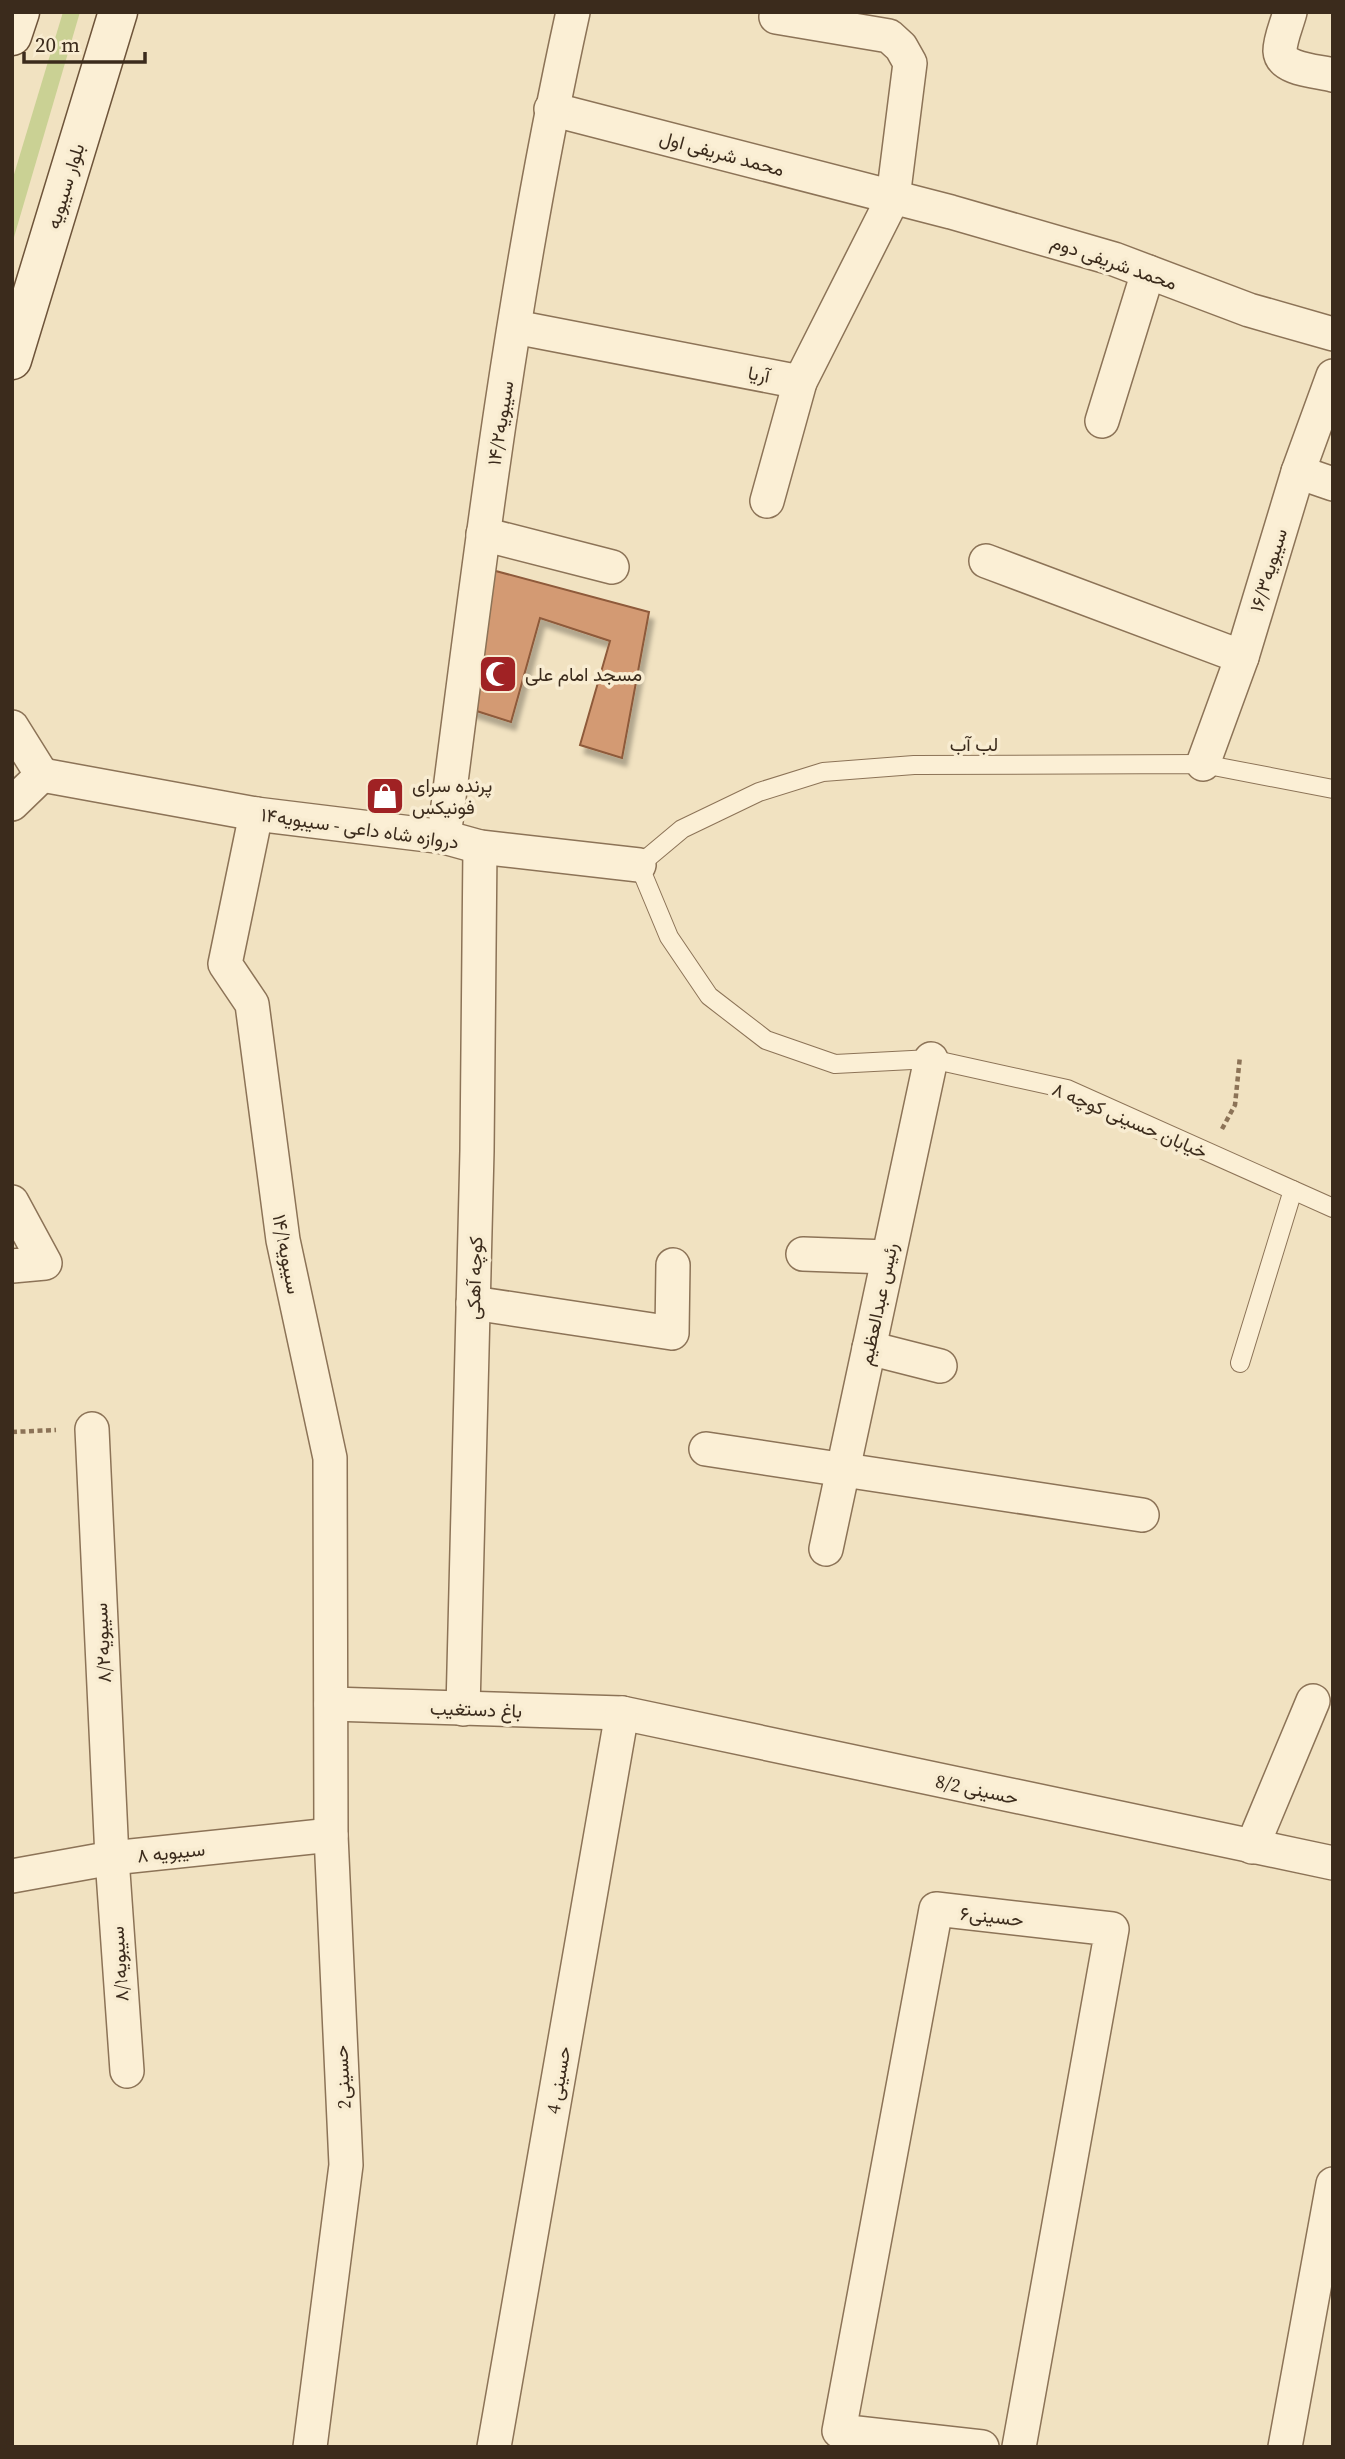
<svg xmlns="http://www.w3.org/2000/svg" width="1345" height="2459" viewBox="0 0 1345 2459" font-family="'Source Serif 4',Vazirmatn,serif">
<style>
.green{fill:#cad194}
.building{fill:#d39a73;stroke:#8e5a3a;stroke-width:2;filter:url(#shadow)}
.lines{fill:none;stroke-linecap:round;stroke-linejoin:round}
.service-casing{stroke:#8c7357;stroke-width:20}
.minor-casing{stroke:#8c7357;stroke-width:36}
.secondary-casing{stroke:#6e543a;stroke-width:41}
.path{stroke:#8c7357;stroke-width:4.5;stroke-dasharray:5 3.5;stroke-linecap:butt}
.service{stroke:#fbefd5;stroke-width:18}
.minor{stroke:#fbefd5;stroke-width:33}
.secondary{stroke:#fbefd5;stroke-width:38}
.labels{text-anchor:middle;stroke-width:7;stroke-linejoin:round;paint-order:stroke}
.street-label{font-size:19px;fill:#3b2b1c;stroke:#f8ecd1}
.poi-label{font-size:19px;fill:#3b2b1c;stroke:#f8ecd1;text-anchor:start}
</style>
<defs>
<filter id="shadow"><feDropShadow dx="4.5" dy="8" stdDeviation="2" flood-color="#0004"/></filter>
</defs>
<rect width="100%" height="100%" fill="#f1e2c1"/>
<polygon class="green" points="63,12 80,12 12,244 12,181"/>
<polygon class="building" points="492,570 649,612 622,758 580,745 610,641 540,618 511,722 464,707"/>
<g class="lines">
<g class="service-casing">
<g id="service">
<polyline points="1333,789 1203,764 914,765 823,772 759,792 682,829 639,865 669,937 709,996 766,1040 835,1064 931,1059 1067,1089 1333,1208"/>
<polyline points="1240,1363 1293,1190"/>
</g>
</g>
<g class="minor-casing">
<g id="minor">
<path d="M 1290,12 C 1287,24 1280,39 1280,51 C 1281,70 1318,71 1333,75"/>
<polyline points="551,109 951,212 1114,259 1249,310 1333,334"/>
<polyline points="515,327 800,382"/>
<polyline points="1102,421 1148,272"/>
<polyline points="1298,472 1333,484"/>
<polyline points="767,501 800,382 893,198 910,63 901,47 889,36 776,17"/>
<polyline points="483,534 612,567"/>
<polyline points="986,561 1242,657"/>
<polyline points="12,727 42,775"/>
<polyline points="1203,764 1242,657 1298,472 1333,376"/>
<polyline points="42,775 256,814 444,837 480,847 639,865"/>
<polyline points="12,804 42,775"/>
<polyline points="256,814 225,964 252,1004 283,1240 330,1458 331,1835 346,2165 310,2447"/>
<path d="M 444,837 C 479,561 513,284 573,12"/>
<polyline points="12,1202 45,1263 12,1266"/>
<polyline points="803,1254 888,1257"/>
<polyline points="473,1303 672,1333 673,1265"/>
<polyline points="869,1348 940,1366"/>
<polyline points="92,1429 112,1858 127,2071"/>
<polyline points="706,1449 1142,1515"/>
<polyline points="826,1549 931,1059"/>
<polyline points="331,1704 622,1713 1333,1863"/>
<polyline points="463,1709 477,1151 480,847"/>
<polyline points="1252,1847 1313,1701"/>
<polyline points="12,1876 112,1858 331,1835"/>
<polyline points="494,2447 622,1713"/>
<polyline points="982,2447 839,2431 936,1909 1112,1929 1019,2447"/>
<polyline points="1285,2447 1333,2184"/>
</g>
</g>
<g class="secondary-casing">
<g id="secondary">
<polyline points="12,36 20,12"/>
<polyline points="12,360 118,12"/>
</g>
</g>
<g class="path">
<polyline points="1222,1129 1235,1105 1240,1056"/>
<polyline points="12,1432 56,1430"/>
</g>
<use href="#service" class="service"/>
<use href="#minor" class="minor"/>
<use href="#secondary" class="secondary"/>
</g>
<defs>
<g id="mosque-square" transform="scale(2.0125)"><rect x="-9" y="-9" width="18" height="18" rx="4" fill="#a02224" stroke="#f8ecd1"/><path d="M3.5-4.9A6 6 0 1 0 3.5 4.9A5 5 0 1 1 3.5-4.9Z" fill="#fff"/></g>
<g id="shop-square" transform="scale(2.0125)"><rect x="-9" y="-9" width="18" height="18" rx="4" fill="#a02224" stroke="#f8ecd1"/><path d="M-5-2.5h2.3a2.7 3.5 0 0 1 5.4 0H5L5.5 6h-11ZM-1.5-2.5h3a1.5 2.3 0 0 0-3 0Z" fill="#fff"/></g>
</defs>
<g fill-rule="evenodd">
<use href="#mosque-square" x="498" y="674"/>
<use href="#shop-square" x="385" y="796"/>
</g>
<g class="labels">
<g class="street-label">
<text transform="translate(722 153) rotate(15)" y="7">محمد شریفی اول</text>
<text transform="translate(65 186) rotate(-73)" y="7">بلوار سیبویه</text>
<text transform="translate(1114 262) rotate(19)" y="7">محمد شریفی دوم</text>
<text transform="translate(759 374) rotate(11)" y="7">آریا</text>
<text transform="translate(500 423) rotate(-81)" y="7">سیبویه۱۴/۲</text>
<text transform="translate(1268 570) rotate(-73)" y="7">سیبویه۱۶/۳</text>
<text x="974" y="751">لب آب</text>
<text transform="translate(360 828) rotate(8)" y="7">دروازه شاه داعی - سیبویه۱۴</text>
<text transform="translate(1130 1120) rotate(23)" y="7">خیابان حسینی کوچه ۸</text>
<text transform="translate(287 1254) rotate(79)" y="7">سیبویه۱۴/۱</text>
<text transform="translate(474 1278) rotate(-88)" y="7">کوچه آهکی</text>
<text transform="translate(878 1304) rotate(-78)" y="7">رئیس عبدالعظیم</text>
<text transform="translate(102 1643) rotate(-93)" y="7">سیبویه۸/۲</text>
<text transform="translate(476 1709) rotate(2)" y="7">باغ دستغیب</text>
<text transform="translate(977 1789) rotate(12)" y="7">8/2 حسینی</text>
<text transform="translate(171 1852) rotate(-6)" y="7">سیبویه ۸</text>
<text transform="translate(992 1916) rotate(6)" y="7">حسینی۶</text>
<text transform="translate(119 1964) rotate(-94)" y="7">سیبویه۸/۱</text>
<text transform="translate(342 2077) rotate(-93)" y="7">حسینی2</text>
<text transform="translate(558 2080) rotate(-80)" y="7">حسینی 4</text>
</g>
<g class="poi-label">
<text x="525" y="681">مسجد امام علی</text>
<text x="412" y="792">پرنده سرای<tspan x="412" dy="22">فونیکس</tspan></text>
</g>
</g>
<rect width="1345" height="2459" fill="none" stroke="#3b2b1c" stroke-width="28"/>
<path d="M24 52v10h121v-10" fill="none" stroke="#3b2b1c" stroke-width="3.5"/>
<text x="35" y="52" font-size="21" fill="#3b2b1c" stroke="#f8ecd1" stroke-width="5" paint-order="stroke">20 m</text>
</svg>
